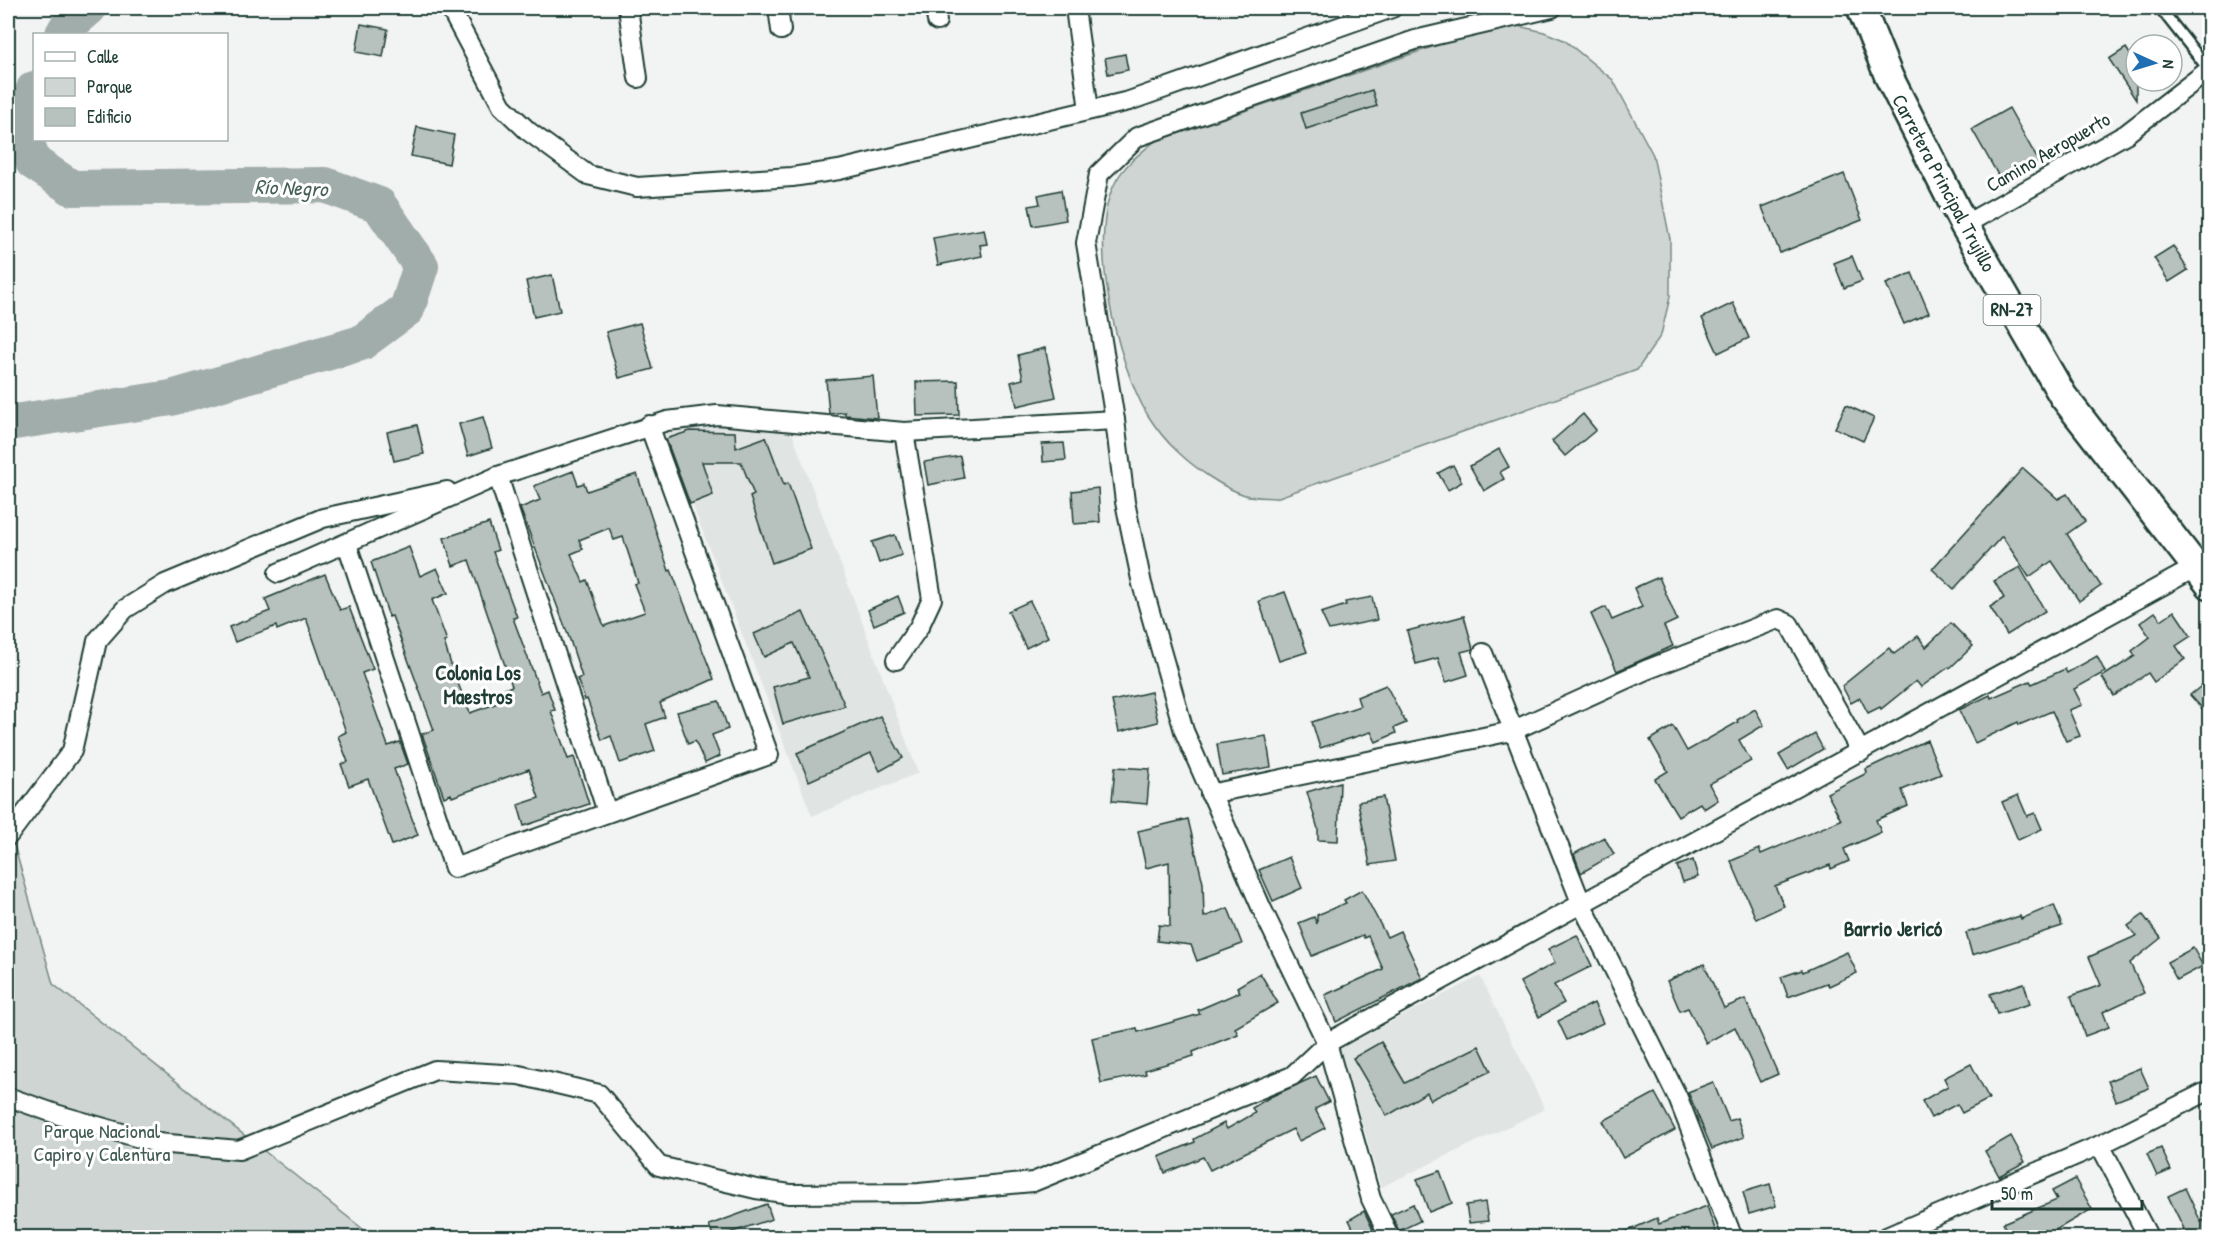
<svg xmlns="http://www.w3.org/2000/svg" width="2217" height="1245" viewBox="0 0 2217 1245" font-family="'Patrick Hand',sans-serif">
<style>
.built{fill:#e0e4e3}
.green{fill:#ced5d3;stroke:#768984;stroke-width:1.5}
.lines{fill:none;stroke-linecap:round;stroke-linejoin:round}
.river{stroke:#a1adaa;stroke-width:36}
.building{fill:#b7c1bd;stroke:#1f3d34;stroke-width:1.5;fill-rule:evenodd}
.lane-casing{stroke:#1f3d34;stroke-width:14}
.street-casing{stroke:#1f3d34;stroke-width:22}
.primary-casing{stroke:#1f3d34;stroke-width:32}
.lane{stroke:#fff;stroke-width:9}
.street{stroke:#fff;stroke-width:18}
.primary{stroke:#fff;stroke-width:27}
.labels{text-anchor:middle;stroke-width:6;stroke-linejoin:round;paint-order:stroke}
.shield{fill:#fff;stroke:#627771;stroke-width:1.5}
.shield-label{font-size:18px;font-weight:bold;fill:#1f3d34}
.street-label{font-size:20px;fill:#1f3d34;stroke:#fff}
.park-label{font-size:20px;fill:#425b54;stroke:#fff}
.water-label{font-size:21px;font-style:italic;fill:#465f57;stroke:#fff}
.neighbourhood-label{font-size:21px;font-weight:bold;fill:#1f3d34;stroke:#fff}
</style>
<rect width="100%" height="100%" fill="#f2f3f3"/>
<filter id="ink" filterUnits="userSpaceOnUse"><feTurbulence type="fractalNoise" baseFrequency=".0167" numOctaves="2"/><feDisplacementMap in="SourceGraphic" scale="12" xChannelSelector="R" yChannelSelector="G"/><feConvolveMatrix kernelMatrix="1 2 1 2 8 2 1 2 1" color-interpolation-filters="sRGB"/></filter>
<g filter="url(#ink)">
<g class="built">
<polygon points="728,423 790,428 918,773 812,816 665,433"/>
<polygon points="1480,976 1545,1109 1381,1187 1340,1048"/>
</g>
<g class="green">
<path d="M 1518,26 L 1544,32 L 1564,40 L 1613,80 L 1653,155 L 1670,239 L 1670,297 L 1661,335 L 1637,370 L 1276,498 C 1267,497 1254,498 1245,495 C 1223,488 1195,468 1179,453 C 1168,443 1155,427 1147,414 C 1117,362 1087,241 1114,185 C 1122,167 1139,154 1154,142 L 1485,29 Z"/>
<polygon points="8,823 53,984 373,1237 8,1237"/>
</g>
<g class="lines">
<g class="river">
<polyline points="63,34 67,27 89,8"/>
<polyline points="8,423 171,398 361,343 407,309 421,266 379,205 325,185 72,188 33,162 21,125 34,89"/>
</g>
</g>
<g class="building">
<polygon points="361,24 388,29 383,57 356,52"/>
<polygon points="2126,48 2136,63 2136,100 2109,59"/>
<polygon points="1125,54 1128,70 1108,74 1105,58"/>
<polygon points="1372,90 1377,106 1306,129 1301,113"/>
<polygon points="2009,108 2039,162 2002,182 1972,129"/>
<polygon points="417,127 454,135 449,164 411,156"/>
<polygon points="1844,174 1862,220 1780,253 1762,207"/>
<polygon points="1061,190 1066,220 1033,226 1029,206 1040,204 1038,195"/>
<polygon points="984,229 987,244 980,245 982,256 938,265 933,238"/>
<polygon points="2173,246 2188,270 2169,282 2154,258"/>
<polygon points="1852,256 1862,281 1844,288 1834,263"/>
<polygon points="1912,273 1929,313 1904,324 1886,284"/>
<polygon points="552,275 560,311 534,317 526,281"/>
<polygon points="1733,303 1749,338 1718,353 1702,318"/>
<polygon points="640,323 653,369 619,378 606,332"/>
<polygon points="1045,348 1056,397 1017,406 1011,382 1023,379 1018,355"/>
<polygon points="873,376 877,418 845,415 845,412 829,414 826,380"/>
<polygon points="958,381 959,415 917,416 916,382"/>
<polygon points="1846,405 1874,418 1863,441 1835,428"/>
<polygon points="1583,414 1596,430 1565,456 1552,441"/>
<polygon points="483,417 492,448 468,456 459,424"/>
<polygon points="417,425 424,454 394,461 387,432"/>
<polygon points="690,431 735,432 736,448 766,437 784,485 788,483 811,549 772,563 750,497 754,495 741,462 702,462 713,495 690,504 666,439"/>
<polygon points="1064,443 1066,460 1043,462 1042,444"/>
<polygon points="1499,449 1509,467 1500,472 1504,479 1484,491 1470,466"/>
<polygon points="960,456 964,478 928,485 924,462"/>
<polygon points="1453,465 1462,482 1448,490 1438,473"/>
<polygon points="2023,468 2058,499 2067,494 2085,521 2067,534 2101,586 2079,601 2052,561 2029,577 2002,536 1954,589 1932,569"/>
<path d="M 573,471 L 578,485 L 584,483 L 587,491 L 637,474 L 669,571 L 671,570 L 714,679 L 660,703 L 665,717 L 646,724 L 655,751 L 620,763 L 611,736 L 602,740 L 587,699 L 585,700 L 577,679 L 582,677 L 570,640 L 520,508 L 540,500 L 534,486 ZM 609,528 L 614,540 L 623,537 L 638,583 L 634,584 L 645,612 L 604,626 L 587,580 L 583,582 L 571,554 L 583,549 L 579,540 Z"/>
<polygon points="1098,488 1100,522 1074,524 1072,491"/>
<polygon points="489,523 498,550 493,552 517,617 513,618 541,693 548,690 555,710 551,711 568,759 574,757 589,804 524,826 518,805 539,798 529,769 452,797 451,794 444,797 422,734 434,730 392,616 389,617 371,562 409,547 420,576 437,568 448,593 432,600 447,641 444,642 453,671 470,713 506,700 502,690 512,686 469,560 453,566 444,538"/>
<polygon points="895,535 902,555 879,563 872,542"/>
<polygon points="2020,567 2045,611 2007,635 1990,607 2004,598 1994,581"/>
<polygon points="325,574 340,610 349,607 373,669 362,673 388,746 400,742 408,764 394,769 418,835 392,845 368,779 349,786 341,764 348,762 338,736 346,732 306,618 277,630 276,626 235,642 229,627 270,611 265,599"/>
<polygon points="1659,577 1677,620 1664,626 1673,646 1617,671 1591,614 1606,607 1612,620 1642,607 1634,588"/>
<polygon points="1285,592 1307,652 1279,661 1259,601"/>
<polygon points="898,596 904,612 874,625 868,610"/>
<polygon points="1372,597 1377,620 1329,630 1321,613 1346,605 1345,602"/>
<polygon points="1030,601 1048,637 1026,648 1008,611"/>
<polygon points="2174,611 2191,636 2176,646 2185,659 2154,682 2148,673 2114,696 2102,677 2135,656 2132,651 2150,637 2140,623 2155,612 2161,620"/>
<polygon points="803,612 845,706 783,724 773,687 809,677 794,643 764,657 754,634"/>
<polygon points="1464,616 1473,649 1461,652 1468,675 1446,682 1438,658 1416,664 1407,631"/>
<polygon points="1951,623 1973,646 1950,668 1949,667 1921,687 1916,681 1881,709 1880,707 1868,713 1860,698 1851,703 1842,686 1889,648 1894,654 1918,636 1926,647"/>
<polygon points="2097,656 2105,672 2074,689 2082,705 2069,710 2080,736 2066,741 2052,711 2019,725 2018,722 1975,743 1959,710 1990,695 1991,698 2030,681 2032,684 2065,669 2067,673"/>
<polygon points="2210,679 2210,717 2190,695"/>
<polygon points="1386,685 1406,723 1394,728 1396,733 1376,742 1371,732 1320,748 1312,722 1360,706 1357,697"/>
<polygon points="1151,692 1158,722 1119,732 1112,701"/>
<polygon points="719,701 728,729 712,735 720,756 705,763 695,741 688,744 677,712"/>
<polygon points="1755,709 1764,725 1739,740 1751,761 1709,784 1718,800 1704,809 1700,803 1678,816 1655,779 1668,771 1650,740 1673,726 1687,751 1738,722 1737,720"/>
<polygon points="880,716 903,758 880,771 871,753 809,781 797,753"/>
<polygon points="1815,734 1823,749 1788,770 1779,755"/>
<polygon points="1266,736 1271,767 1222,775 1217,744"/>
<polygon points="1927,740 1941,774 1902,790 1908,806 1876,820 1881,832 1844,849 1849,861 1831,869 1830,865 1775,886 1784,906 1756,919 1731,861 1759,849 1761,854 1841,820 1827,793 1867,773 1866,769"/>
<polygon points="1115,767 1150,769 1147,804 1112,801"/>
<polygon points="1340,782 1338,841 1318,840 1318,829 1307,792"/>
<polygon points="2018,795 2027,816 2035,813 2042,829 2018,840 2002,802"/>
<polygon points="1383,797 1395,861 1370,865 1358,802"/>
<polygon points="1188,819 1203,883 1204,917 1228,908 1242,944 1197,961 1191,945 1157,941 1159,925 1170,926 1169,862 1146,868 1138,831"/>
<polygon points="1604,837 1614,854 1581,873 1574,854"/>
<polygon points="1289,857 1302,888 1273,901 1259,870"/>
<polygon points="1693,860 1698,877 1683,882 1677,866"/>
<polygon points="1362,890 1387,937 1400,931 1422,978 1336,1022 1325,995 1383,969 1368,936 1364,938 1363,935 1312,956 1299,923 1314,917 1317,924 1317,915 1346,903 1344,900"/>
<polygon points="2054,905 2062,926 1972,955 1966,933 2020,916 2021,919"/>
<polygon points="2143,915 2161,938 2130,963 2144,993 2103,1012 2109,1027 2085,1036 2071,996 2101,985 2089,957 2136,936 2128,926"/>
<polygon points="1577,935 1592,966 1554,985 1564,1003 1539,1017 1520,982 1555,963 1548,949"/>
<polygon points="2193,948 2203,966 2177,980 2167,962"/>
<polygon points="1847,952 1857,973 1829,986 1827,983 1788,997 1781,977 1802,970 1803,972"/>
<polygon points="1704,964 1724,1008 1745,999 1778,1074 1760,1082 1735,1027 1706,1043 1688,1008 1680,1011 1667,981"/>
<polygon points="1260,973 1278,1003 1235,1028 1238,1034 1193,1052 1194,1056 1145,1070 1146,1074 1101,1083 1092,1038 1137,1028 1138,1032 1200,1014 1198,1010 1240,992 1237,987"/>
<polygon points="2024,983 2030,1004 1997,1014 1990,994"/>
<polygon points="1594,1003 1603,1023 1567,1040 1558,1021"/>
<polygon points="1381,1042 1405,1083 1479,1046 1491,1071 1430,1100 1427,1092 1387,1116 1353,1058"/>
<polygon points="1971,1064 1989,1099 1962,1113 1957,1104 1931,1118 1922,1101 1948,1086 1944,1078"/>
<polygon points="2140,1068 2149,1088 2116,1101 2108,1081"/>
<polygon points="1316,1076 1329,1102 1315,1109 1325,1128 1299,1141 1293,1129 1210,1170 1203,1157 1165,1173 1159,1157 1195,1142 1194,1139 1224,1123 1227,1129 1255,1113 1252,1108 1270,1097"/>
<polygon points="1713,1082 1729,1121 1737,1118 1744,1137 1712,1149 1688,1092"/>
<polygon points="1655,1093 1675,1130 1623,1158 1603,1121"/>
<polygon points="2011,1136 2025,1162 1999,1176 1985,1151"/>
<polygon points="2161,1148 2171,1170 2157,1176 2147,1154"/>
<polygon points="1440,1171 1452,1203 1429,1212 1417,1179"/>
<polygon points="2075,1179 2092,1209 2042,1238 2009,1238 2003,1223 2057,1200 2052,1191"/>
<polygon points="1770,1184 1776,1206 1749,1214 1743,1192"/>
<polygon points="2185,1188 2201,1222 2204,1220 2210,1238 2165,1238 2184,1229 2168,1196"/>
<polygon points="1485,1202 1488,1221 1469,1223 1466,1205"/>
<polygon points="767,1204 772,1219 714,1238 709,1225"/>
<polygon points="1413,1204 1420,1221 1399,1231 1391,1214"/>
<polygon points="1707,1206 1718,1238 1611,1238 1657,1218 1659,1224"/>
<polygon points="1364,1211 1377,1238 1338,1238 1354,1230 1349,1220"/>
</g>
<g class="lines">
<g class="lane-casing">
<polyline id="lane" points="2160,8 2209,70"/>
</g>
<g class="street-casing">
<g id="street">
<polyline points="450,8 502,106 528,131 588,175 637,187 792,177 839,170 1129,101 1392,8"/>
<polyline points="628,8 638,78"/>
<polyline points="778,8 781,30"/>
<polyline points="935,8 937,21"/>
<polyline points="1075,8 1089,110"/>
<polyline points="1964,225 2126,134 2210,69"/>
<polyline points="498,476 607,812"/>
<polyline points="347,544 454,868 769,755 649,425"/>
<polyline points="278,573 498,476 667,421 717,415 904,432 1115,420"/>
<polyline points="1483,653 1582,905 1678,1098 1733,1238"/>
<polyline points="896,660 919,627 932,599 904,432"/>
<polyline points="1210,794 1512,731 1646,670 1778,619 1789,624 1861,752"/>
<polyline points="8,836 72,751 97,641 125,609 165,584 323,518 447,491"/>
<polyline points="8,1097 59,1115 157,1143 239,1150 435,1070 519,1075 599,1094 659,1166 756,1189 790,1194 919,1193 1033,1182 1292,1076 1327,1043 2196,567"/>
<polyline points="2100,1145 2149,1238"/>
<polyline points="1390,1238 1371,1199 1327,1043 1262,909 1184,731 1142,584 1125,502 1115,420 1086,243 1099,174 1137,137 1415,40 1552,8"/>
<polyline points="1884,1238 2100,1145 2210,1090"/>
</g>
</g>
<g class="primary-casing">
<polyline id="primary" points="1861,8 1889,77 1964,225 2063,396 2210,585"/>
</g>
<use href="#lane" class="lane"/>
<use href="#street" class="street"/>
<use href="#primary" class="primary"/>
</g>
</g>
<g class="labels">
<rect class="shield" x="1983.5" y="295" width="57" height="30" rx="4.5"/>
<g class="shield-label">
<text x="2012" y="316">RN-27</text>
</g>
<g class="street-label">
<text transform="translate(2048 152) rotate(-30)" y="7">Camino Aeropuerto</text>
<text transform="translate(1944 183) rotate(62)" y="7">Carretera Principal Trujillo</text>
</g>
<g class="park-label">
<text x="102" y="1138">Parque Nacional<tspan x="102" dy="23">Capiro y Calentura</tspan></text>
</g>
<g class="water-label">
<text transform="translate(291 188) rotate(2)" y="7">Río Negro</text>
</g>
<g class="neighbourhood-label">
<text x="478" y="680">Colonia Los<tspan x="478" dy="24">Maestros</tspan></text>
<text x="1893" y="936">Barrio Jericó</text>
</g>
</g>
<rect width="2217" height="1245" fill="none" stroke="#fff" stroke-width="30"/>
<rect x="15" y="15" width="2187" height="1215" fill="none" stroke="#1f3d34" stroke-width="2" filter="url(#ink)"/>
<rect x="33" y="33" width="195" height="108" fill="#ffffff" stroke="#a5b1ae" stroke-width="1.5"/>
<rect x="45" y="52" width="30" height="9" fill="#ffffff" stroke="#a5b1ae" stroke-width="1.5"/>
<text x="87" y="63" font-size="18" fill="#1f3d34">Calle</text>
<rect x="45" y="78" width="30" height="18" fill="#ced5d3" stroke="#a5b1ae" stroke-width="1.5"/>
<text x="87" y="93" font-size="18" fill="#1f3d34">Parque</text>
<rect x="45" y="108" width="30" height="18" fill="#b7c1bd" stroke="#a5b1ae" stroke-width="1.5"/>
<text x="87" y="123" font-size="18" fill="#1f3d34">Edificio</text>
<g transform="translate(2154 63) rotate(94)"><circle r="28" fill="#ffffff" stroke="#a5b1ae" stroke-width="1.5"/>
<path d="M0-4.5L10 22L0 15L-10 22Z" fill="#1f6fb2"/>
<text y="-9" font-size="16" font-weight="bold" text-anchor="middle" fill="#1f3d34">N</text>
</g>
<path d="M1992 1200v9h150v-9" fill="none" stroke="#1f3d34" stroke-width="3"/>
<text x="2001" y="1200" font-size="18" fill="#1f3d34" stroke="#ffffff" stroke-width="4.5" paint-order="stroke">50 m</text>
</svg>
